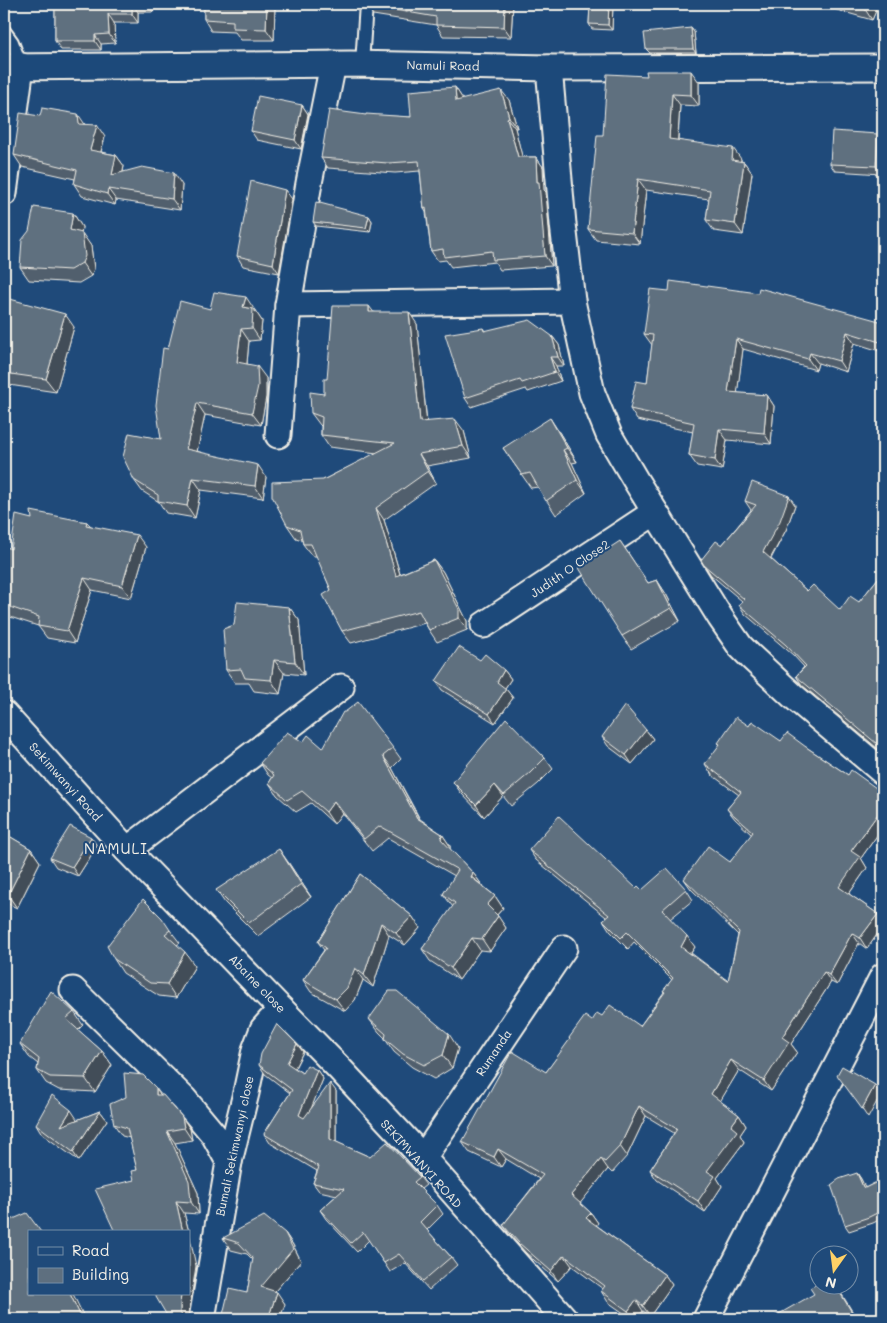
<svg xmlns="http://www.w3.org/2000/svg" width="887" height="1323" viewBox="0 0 887 1323" font-family="Mali,sans-serif">
<style>
.lines{fill:none;stroke-linecap:round;stroke-linejoin:round}
.lane-casing{stroke:#f4f1e8;stroke-width:16}
.street-casing{stroke:#f4f1e8;stroke-width:29}
.lane{stroke:#1f4a7a;stroke-width:12}
.street{stroke:#1f4a7a;stroke-width:25}
.wall{fill:#515f6d;stroke:#f4f1e8}
.shaded-wall{fill:#424e59;stroke:#f4f1e8}
.building{fill:#5e6f7f;stroke:#f4f1e8}
.labels{text-anchor:middle;stroke-width:4;stroke-linejoin:round;paint-order:stroke}
.street-label{font-size:12px;fill:#f4f1e8;stroke:#1f4a7a}
.quarter-label{font-size:15px;letter-spacing:1px;fill:#f4f1e8;stroke:#1f4a7a}
</style>
<rect width="100%" height="100%" fill="#1f4a7a"/>
<filter id="ink" filterUnits="userSpaceOnUse"><feTurbulence type="fractalNoise" baseFrequency=".02" numOctaves="2"/><feDisplacementMap in="SourceGraphic" scale="10" xChannelSelector="R" yChannelSelector="G"/><feConvolveMatrix kernelMatrix="1 2 1 2 8 2 1 2 1" color-interpolation-filters="sRGB"/></filter>
<g filter="url(#ink)">
<g class="lines">
<g class="lane-casing">
<g id="lane">
<polyline points="4,31 12,42 21,66"/>
<polyline points="362,64 366,4"/>
</g>
</g>
<g class="street-casing">
<g id="street">
<polyline points="4,67 350,64 549,68 883,67"/>
<polyline points="549,68 563,224 572,301 592,393 609,435 636,481 720,617 740,646 751,657 793,696 883,772"/>
<polyline points="4,193 21,66"/>
<polyline points="288,305 572,301"/>
<polyline points="278,435 288,305 309,183 333,64"/>
<polyline points="484,625 655,512"/>
<polyline points="4,714 127,850 281,1009 337,1066 423,1158 565,1319"/>
<polyline points="127,850 341,687"/>
<polyline points="73,990 184,1099 214,1135 229,1162"/>
<polyline points="423,1158 564,948"/>
<polyline points="202,1319 229,1162 246,1093 255,1050 263,1029 281,1009 292,1021"/>
<polyline points="706,1319 883,976"/>
</g>
</g>
<use href="#lane" class="lane"/>
<use href="#street" class="street"/>
</g>
<g class="wall">
<polygon points="53,4 153,4 153,12 138,12 138,23 114,23 115,43 101,44 101,50 61,50 55,41 55,4"/>
<polygon points="204,4 275,4 274,40 241,40 235,32 211,31 204,19"/>
<polygon points="513,4 511,37 443,36 436,25 373,15 366,5"/>
<polygon points="523,4 579,4 579,7"/>
<polygon points="590,4 613,4 612,30 592,29 589,24"/>
<polygon points="827,4 879,4 872,20 830,8"/>
<polygon points="691,28 694,32 696,53 650,53 646,49"/>
<polygon points="647,76 699,82 699,106 680,105 678,140 741,159 741,161 744,162 752,173 743,235 714,231 706,220 709,199 646,190 640,244 596,240 588,229 603,135"/>
<polygon points="455,87 462,98 462,100 509,100 517,128 515,128 522,157 536,157 543,167 544,190 546,192 552,266 500,270 495,262 451,267 446,260 438,261 431,251 426,212 424,209 420,171 395,173 328,168 321,158 366,115 411,117"/>
<polygon points="302,105 308,114 301,149 257,140 251,131"/>
<polygon points="85,124 105,137 101,152 116,155 124,166 123,172 182,185 180,210 116,200 115,205 82,196 74,184 75,179 22,167 14,155"/>
<polygon points="883,141 881,174 835,171 830,164"/>
<polygon points="292,199 279,273 243,266 237,256"/>
<polygon points="73,213 82,227 81,233 91,246 94,269 91,276 79,283 29,280 20,267"/>
<polygon points="369,216 372,221 370,232 316,226 313,222"/>
<polygon points="210,309 254,309 262,321 260,340 249,341 247,364 266,378 266,397 261,425 205,415 197,451 266,477 263,498 201,490 195,518 166,513 159,502 142,491 134,480 161,439 168,349"/>
<polygon points="374,312 417,324 427,422 464,431 471,458 427,466 436,483 384,520 400,574 434,560 443,572 467,621 467,630 437,642 429,630 425,623 351,643 342,631 331,590 317,556 312,556 303,544 302,540 296,538 287,525 323,480 377,453 329,447 321,435 321,426 320,425 311,413 324,394 327,379"/>
<polygon points="4,321 74,327 56,392 9,385 4,377 4,356 7,343 4,338"/>
<polygon points="883,322 883,352 854,343 846,372 818,363 816,370 743,349 737,393 767,395 774,406 771,444 727,440 722,470 697,466 689,455 693,432 637,420 630,409 647,383 652,345 644,334"/>
<polygon points="483,328 485,331 552,336 559,345 564,366 556,366 561,381 528,392 526,389 471,407 465,398"/>
<polygon points="559,432 577,462 572,463 586,493 556,515 538,487 531,488 503,448"/>
<polygon points="789,496 795,505 786,530 771,559 807,591 840,610 859,602 883,572 883,753 802,685 796,676 804,667 793,655 745,614 739,605 742,601 711,575 701,560 722,545 751,510 745,501"/>
<polygon points="32,519 87,522 91,526 146,547 131,598 92,590 75,643 47,638 38,626 4,615 4,546 11,549"/>
<polygon points="620,541 648,583 657,580 666,594 680,621 631,649 622,636"/>
<polygon points="289,607 299,620 304,675 284,673 280,694 254,691 249,683 235,683 226,670 234,625"/>
<polygon points="504,670 511,679 505,688 513,698 495,723 442,690 436,681"/>
<polygon points="749,726 781,741 806,747 848,775 883,793 883,827 861,858 867,868 849,894 878,914 883,922 883,926 867,949 859,943 837,985 831,982 791,1044 797,1052 771,1091 739,1070 720,1101 739,1115 746,1126 740,1135 744,1142 717,1178 722,1186 705,1212 657,1180 650,1170 674,1133 646,1116 627,1156 612,1173 608,1169 580,1203 591,1213 598,1223 596,1225 665,1275 672,1285 650,1316 643,1311 637,1319 632,1319 608,1302 601,1291 603,1289 572,1266 558,1281 526,1253 510,1235 503,1225 539,1179 506,1159 501,1167 469,1152 462,1142 546,1072 570,1040 569,1038 592,1021 602,1016 640,1026 664,992 663,991 672,980 634,942 628,949 610,931 603,920 606,917 536,860 529,850 642,890 686,889 693,900 670,919 695,947 691,953 728,981 738,935 691,889 684,879 730,862 752,835 735,819 727,809 739,795 712,775 705,764 720,745 718,743"/>
<polygon points="646,730 653,739 632,764 608,746 602,737"/>
<polygon points="303,742 323,748 393,748 401,759 392,768 420,819 442,834 450,846 450,849 473,873 482,885 495,896 503,908 497,915 506,928 490,951 480,950 459,980 430,961 422,949 453,907 443,894 455,876 388,838 372,851 342,813 334,824 311,803 296,812 277,795 269,783 272,778 268,775 260,763"/>
<polygon points="545,758 553,769 538,784 511,806 503,796 484,817 461,793 453,782"/>
<polygon points="4,833 31,849 40,862 17,908 4,902"/>
<polygon points="91,837 97,846 78,876 56,867 50,858"/>
<polygon points="288,862 311,897 258,936 225,903 216,890"/>
<polygon points="360,874 412,916 420,928 405,945 389,935 373,987 363,980 355,1000 345,1011 311,992 303,980 324,950 318,942"/>
<polygon points="170,930 180,943 177,945 195,966 176,998 159,996 123,973 114,959"/>
<polygon points="74,1012 83,1025 78,1030 102,1051 112,1065 95,1092 59,1090 46,1083 37,1070 38,1064 29,1057 20,1044"/>
<polygon points="369,1019 458,1048 452,1068 434,1079 412,1067 394,1052 385,1039 385,1038 379,1032"/>
<polygon points="297,1044 303,1052 295,1068 302,1073 317,1070 323,1079 311,1108 336,1091 336,1142 370,1157 420,1177 426,1185 421,1189 437,1205 443,1214 427,1230 451,1257 457,1265 429,1290 405,1263 390,1272 369,1240 357,1252 326,1219 320,1210 337,1195 319,1191 313,1183 317,1171 270,1143 264,1134 290,1093 265,1074 259,1065"/>
<polygon points="161,1095 190,1129 192,1140 175,1143 198,1193 199,1214 184,1213 189,1232 115,1232 134,1180 137,1170 130,1138 122,1136 114,1124"/>
<polygon points="100,1111 107,1120 79,1161 42,1134 36,1124 77,1119 77,1120"/>
<polygon points="857,1173 861,1179 865,1188 883,1179 883,1218 873,1223 849,1231 845,1225"/>
<polygon points="285,1233 293,1245 301,1261 275,1291 285,1304 247,1293 253,1260 247,1254 231,1250 223,1238"/>
</g>
<g class="shaded-wall">
<polygon points="132,4 138,12 138,23 132,14"/>
<polygon points="147,4 153,4 153,12"/>
<polygon points="267,4 275,4 274,40 266,29"/>
<polygon points="505,4 513,4 511,37 504,27"/>
<polygon points="609,4 613,4 612,30 608,25"/>
<polygon points="864,4 879,4 872,20 863,6"/>
<polygon points="108,14 114,23 115,43 109,34"/>
<polygon points="691,28 694,32 696,53 693,49"/>
<polygon points="95,35 101,44 101,50 95,41"/>
<polygon points="691,71 699,82 699,106 691,95"/>
<polygon points="455,87 462,98 463,111 456,101"/>
<polygon points="501,90 509,100 517,128 509,117"/>
<polygon points="672,94 680,105 677,150 669,139"/>
<polygon points="302,105 308,114 301,149 295,140"/>
<polygon points="78,114 86,126 79,124"/>
<polygon points="507,118 515,128 525,168 518,157"/>
<polygon points="97,125 105,137 98,162 90,150"/>
<polygon points="878,134 883,141 881,174 876,166"/>
<polygon points="733,148 741,159 739,171 732,160"/>
<polygon points="116,155 124,166 120,187 112,175"/>
<polygon points="536,157 543,167 544,190 546,192 552,266 545,256 537,182"/>
<polygon points="744,162 752,173 743,235 735,224"/>
<polygon points="174,173 182,185 180,210 172,199"/>
<polygon points="638,179 646,190 640,244 632,233"/>
<polygon points="108,189 116,200 115,205 107,194"/>
<polygon points="285,190 292,199 279,273 273,264"/>
<polygon points="73,213 82,227 80,243 70,230"/>
<polygon points="369,216 372,221 370,232 366,228"/>
<polygon points="82,233 91,246 94,269 91,276 82,263"/>
<polygon points="246,297 262,321 260,340 252,328 243,307"/>
<polygon points="369,306 378,318 369,312"/>
<polygon points="409,312 417,324 428,435 420,422"/>
<polygon points="65,314 74,327 56,392 46,379"/>
<polygon points="241,329 249,341 246,374 237,362"/>
<polygon points="847,332 854,343 846,372 839,361"/>
<polygon points="552,336 559,345 564,366 558,357"/>
<polygon points="736,339 743,349 736,403 728,392"/>
<polygon points="810,353 818,363 816,370 808,359"/>
<polygon points="550,357 556,366 561,381 555,372"/>
<polygon points="257,366 266,378 266,397 261,425 252,413"/>
<polygon points="767,395 774,406 771,444 764,433"/>
<polygon points="197,403 205,415 195,461 186,449"/>
<polygon points="550,418 559,432 577,462 567,448"/>
<polygon points="455,419 464,431 471,458 463,446"/>
<polygon points="719,429 727,440 722,470 715,460"/>
<polygon points="563,450 572,463 586,493 577,480"/>
<polygon points="419,454 427,466 436,483 428,471"/>
<polygon points="258,465 266,477 263,498 255,486"/>
<polygon points="193,478 201,490 195,518 187,506"/>
<polygon points="789,496 795,505 786,530 769,561 763,552"/>
<polygon points="376,508 384,520 404,588 396,576"/>
<polygon points="137,535 146,547 131,598 122,586"/>
<polygon points="434,560 443,572 467,621 467,630 459,618"/>
<polygon points="84,578 92,590 75,643 67,631"/>
<polygon points="657,580 666,594 680,621 671,608"/>
<polygon points="289,607 299,620 304,675 295,662"/>
<polygon points="274,660 284,673 280,694 271,680"/>
<polygon points="504,670 511,679 503,691 497,682"/>
<polygon points="506,689 513,698 495,723 489,714"/>
<polygon points="646,730 653,739 632,764 626,755"/>
<polygon points="383,756 392,768 425,830 417,818"/>
<polygon points="495,785 503,796 484,817 476,805"/>
<polygon points="334,801 342,813 334,824 326,812"/>
<polygon points="883,807 883,827 861,858 867,868 846,898 839,887 851,851"/>
<polygon points="442,834 450,846 450,851 441,839"/>
<polygon points="91,837 97,846 78,876 72,867"/>
<polygon points="31,849 40,862 17,908 8,895"/>
<polygon points="279,849 288,862 311,897 301,884"/>
<polygon points="473,873 482,885 471,877"/>
<polygon points="495,896 503,908 495,917 487,905"/>
<polygon points="878,914 883,922 883,926 867,949 860,938"/>
<polygon points="412,916 420,928 405,945 396,933"/>
<polygon points="498,916 506,928 490,951 482,939"/>
<polygon points="381,923 389,935 373,987 364,975"/>
<polygon points="852,933 859,943 837,985 829,975"/>
<polygon points="687,936 695,947 688,957 681,947"/>
<polygon points="472,938 480,950 459,980 451,968"/>
<polygon points="185,952 195,966 176,998 167,984"/>
<polygon points="355,968 363,980 355,1000 345,1011 336,999"/>
<polygon points="824,972 831,982 791,1044 797,1052 771,1091 764,1081 782,1037"/>
<polygon points="449,1034 458,1048 452,1068 443,1055"/>
<polygon points="297,1044 303,1052 293,1071 287,1063"/>
<polygon points="102,1051 112,1065 95,1092 85,1078"/>
<polygon points="731,1060 739,1070 718,1105 711,1094"/>
<polygon points="317,1070 323,1079 305,1124 299,1115"/>
<polygon points="330,1083 336,1091 336,1148 330,1139"/>
<polygon points="875,1085 881,1094 868,1118 862,1109"/>
<polygon points="156,1088 164,1100 156,1095"/>
<polygon points="639,1106 646,1116 627,1156 620,1146"/>
<polygon points="71,1110 77,1119 67,1135 61,1126"/>
<polygon points="100,1111 107,1120 79,1161 73,1152"/>
<polygon points="739,1115 746,1126 740,1135 744,1142 717,1178 722,1186 705,1212 698,1201 707,1171 731,1126"/>
<polygon points="182,1117 190,1129 192,1140 184,1128"/>
<polygon points="167,1131 175,1143 198,1193 199,1214 191,1202"/>
<polygon points="498,1149 506,1159 501,1167 494,1157"/>
<polygon points="601,1159 608,1169 578,1206 571,1195"/>
<polygon points="857,1173 861,1179 868,1193 863,1187"/>
<polygon points="176,1201 184,1213 189,1232 183,1232"/>
<polygon points="591,1213 598,1223 594,1228 586,1218"/>
<polygon points="189,1233 196,1266 188,1319 185,1319 180,1313 180,1305 181,1294 189,1294"/>
<polygon points="285,1233 293,1245 301,1261 269,1298 261,1287"/>
<polygon points="564,1255 572,1266 558,1281 551,1271"/>
<polygon points="665,1275 672,1285 650,1316 643,1306"/>
<polygon points="836,1286 837,1286 838,1288 857,1319 856,1319"/>
<polygon points="277,1292 285,1304 280,1319 268,1319"/>
<polygon points="70,1294 73,1294 85,1319 82,1319"/>
<polygon points="636,1300 643,1311 637,1319 634,1319 628,1311"/>
</g>
<g class="building">
<polygon points="55,4 132,4 132,14 108,14 109,34 95,35 95,41 55,41"/>
<polygon points="204,4 267,4 266,29 233,28 233,21 204,19"/>
<polygon points="366,4 505,4 504,27 436,25 436,17 366,5"/>
<polygon points="590,4 609,4 608,25 589,24"/>
<polygon points="853,4 864,4 863,6"/>
<polygon points="691,28 693,49 646,49 644,33"/>
<polygon points="646,71 691,71 691,95 672,94 669,139 733,148 732,160 744,162 735,224 706,220 710,190 638,179 632,233 588,229 597,135 603,135 607,74 647,76"/>
<polygon points="455,87 456,101 501,90 509,117 507,118 518,157 536,157 537,182 539,182 545,256 493,260 492,251 444,257 443,249 431,251 426,208 424,209 419,161 388,163 321,158 329,110 366,115 366,114 411,117 409,91"/>
<polygon points="258,96 302,105 295,140 251,131"/>
<polygon points="42,108 78,114 79,124 97,125 90,150 116,155 112,175 142,167 174,173 172,199 108,189 107,194 74,184 77,170 14,155 20,113 40,116"/>
<polygon points="832,131 878,134 876,166 830,164"/>
<polygon points="251,181 285,190 273,264 237,256"/>
<polygon points="316,202 369,216 366,228 313,222"/>
<polygon points="34,207 73,213 70,230 82,233 85,256 82,263 70,270 20,267 22,240 29,231"/>
<polygon points="670,281 758,293 759,288 883,322 883,343 847,332 839,361 810,353 808,359 736,339 728,392 767,395 764,433 719,429 715,460 689,455 694,423 630,409 636,381 647,383 653,335 644,334 650,289 669,291"/>
<polygon points="214,292 246,297 243,307 253,309 252,328 241,329 237,362 257,366 258,386 252,413 197,403 186,449 258,465 255,486 193,478 187,506 158,501 158,495 134,480 123,457 129,433 161,439 156,405 163,348 168,349 180,301 210,309"/>
<polygon points="10,299 65,314 46,379 4,373 4,356 7,341 4,337 4,321"/>
<polygon points="333,306 369,306 369,312 409,312 420,422 455,419 463,446 419,454 428,471 376,508 396,576 434,560 459,609 459,618 429,630 419,611 342,631 323,595 331,590 311,544 303,544 300,530 287,525 272,496 272,482 323,480 395,443 321,435 322,417 311,413 310,392 324,394 324,379 327,379"/>
<polygon points="530,320 552,336 558,357 550,357 555,372 522,383 520,380 465,398 445,334 483,328 484,331"/>
<polygon points="550,418 567,448 563,450 577,480 546,501 530,473 522,475 503,448"/>
<polygon points="752,482 789,496 780,521 763,552 807,591 813,585 840,610 850,596 859,602 883,572 883,749 796,676 806,666 786,645 739,605 744,599 704,565 701,560 716,541 722,545 756,505 745,501"/>
<polygon points="31,511 87,522 86,525 137,535 122,586 84,578 67,631 38,626 39,617 4,605 4,546 11,549 16,515 32,519"/>
<polygon points="620,541 648,583 657,580 671,608 622,636 579,568"/>
<polygon points="237,602 289,607 295,662 274,660 271,680 245,678 241,669 226,670 223,629 234,625"/>
<polygon points="459,647 480,660 485,654 504,670 497,682 506,689 489,714 436,681"/>
<polygon points="358,702 393,748 383,756 417,818 442,834 441,839 473,873 471,877 495,896 487,905 498,916 482,939 472,938 451,968 422,949 455,903 443,894 458,870 380,826 364,839 334,801 326,812 302,791 287,800 269,783 274,775 260,763 287,732 303,742 308,735 323,748 343,712 345,712"/>
<polygon points="625,705 646,730 626,755 602,737"/>
<polygon points="736,717 749,726 752,721 781,741 787,733 806,747 848,775 851,770 883,793 883,807 851,851 860,857 839,887 878,914 860,938 852,933 829,975 824,972 782,1037 789,1042 764,1081 731,1060 711,1094 739,1115 731,1126 737,1131 707,1171 715,1176 698,1201 650,1170 677,1129 639,1106 620,1146 605,1162 601,1159 571,1195 591,1213 586,1218 665,1275 643,1306 636,1300 628,1311 601,1291 605,1286 564,1255 551,1271 519,1243 503,1225 543,1175 498,1149 494,1157 462,1142 512,1051 546,1072 570,1039 569,1038 585,1016 592,1021 597,1013 602,1016 610,1005 640,1026 665,992 663,991 673,978 627,932 621,938 603,920 609,915 529,850 559,816 636,888 638,886 642,890 667,868 686,889 662,910 687,936 681,947 728,981 739,932 684,879 708,846 730,862 753,832 727,809 741,792 705,764 720,744 718,743"/>
<polygon points="506,718 545,758 530,773 504,795 495,785 476,805 453,782"/>
<polygon points="70,826 91,837 72,867 50,858"/>
<polygon points="4,833 31,849 8,895 4,893"/>
<polygon points="279,849 301,884 249,923 216,890"/>
<polygon points="360,874 412,916 396,933 381,923 364,975 355,968 347,988 336,999 303,980 326,948 318,942"/>
<polygon points="143,899 162,918 170,930 165,934 185,952 167,984 150,983 114,959 107,946"/>
<polygon points="51,991 74,1012 66,1019 102,1051 85,1078 50,1077 37,1070 39,1059 20,1044"/>
<polygon points="389,991 397,991 449,1034 443,1055 424,1065 403,1054 385,1039 386,1034 369,1019"/>
<polygon points="277,1024 297,1044 287,1063 302,1073 307,1065 317,1070 299,1115 304,1118 330,1083 330,1139 370,1157 387,1142 420,1177 414,1182 437,1205 420,1222 451,1257 423,1281 399,1254 384,1263 363,1232 351,1243 320,1210 344,1189 313,1183 319,1167 264,1134 292,1090 259,1065 261,1054"/>
<polygon points="842,1066 875,1085 862,1109 837,1075"/>
<polygon points="124,1073 143,1075 156,1088 156,1095 163,1095 182,1117 184,1128 167,1131 189,1181 191,1202 176,1201 183,1232 115,1232 95,1189 134,1180 132,1171 137,1170 127,1128 114,1124 110,1104 126,1097"/>
<polygon points="52,1095 71,1110 61,1126 100,1111 73,1152 36,1124"/>
<polygon points="883,1096 883,1107 878,1100"/>
<polygon points="857,1173 863,1187 865,1188 883,1179 883,1210 869,1217 845,1225 831,1185 839,1179"/>
<polygon points="27,1213 41,1232 29,1232 29,1294 70,1294 82,1319 4,1319 4,1223"/>
<polygon points="264,1216 285,1233 293,1249 261,1287 277,1292 268,1319 222,1319 229,1289 247,1293 253,1258 239,1243 223,1238"/>
<polygon points="820,1282 820,1286 836,1286 856,1319 773,1319 772,1318 814,1294 810,1288"/>
<polygon points="156,1294 181,1294 180,1305 180,1313 184,1318 187,1319 169,1319 156,1297"/>
</g>
</g>
<g class="labels">
<g class="street-label">
<text transform="translate(443 66) rotate(1)" y="4">Namuli Road</text>
<text transform="translate(570 569) rotate(-34)" y="4">Judith O Close2</text>
<text transform="translate(65 782) rotate(48)" y="4">Sekimwanyi Road</text>
<text transform="translate(257 984) rotate(46)" y="4">Abaine close</text>
<text transform="translate(494 1053) rotate(-56)" y="4">Rumanda</text>
<text transform="translate(235 1146) rotate(-78)" y="4">Bumali Sekimwanyi close</text>
<text transform="translate(421 1164) rotate(48)" y="4">SEKIMWANYI ROAD</text>
</g>
<g class="quarter-label">
<text x="116" y="854">NAMULI</text>
</g>
</g>
<rect width="887" height="1323" fill="none" stroke="#1f4a7a" stroke-width="20"/>
<rect x="10" y="10" width="867" height="1303" fill="none" stroke="#f4f1e8" stroke-width="2" filter="url(#ink)"/>
<rect x="28" y="1230" width="162" height="65" fill="#1f4a7a" stroke="#748da6"/>
<rect x="38" y="1247" width="25" height="8" fill="#1f4a7a" stroke="#748da6"/>
<text x="72" y="1256" font-size="15" fill="#f4f1e8">Road</text>
<rect x="38" y="1268" width="25" height="15" fill="#5e6f7f" stroke="#748da6"/>
<text x="72" y="1280" font-size="15" fill="#f4f1e8">Building</text>
<g transform="translate(834 1270) rotate(194)"><circle r="24" fill="#1f4a7a" stroke="#748da6"/>
<path d="M0-4L9 19L0 12L-9 19Z" fill="#ffd166"/>
<text y="-8" font-size="14" font-weight="bold" text-anchor="middle" fill="#f4f1e8">N</text>
</g>
</svg>
